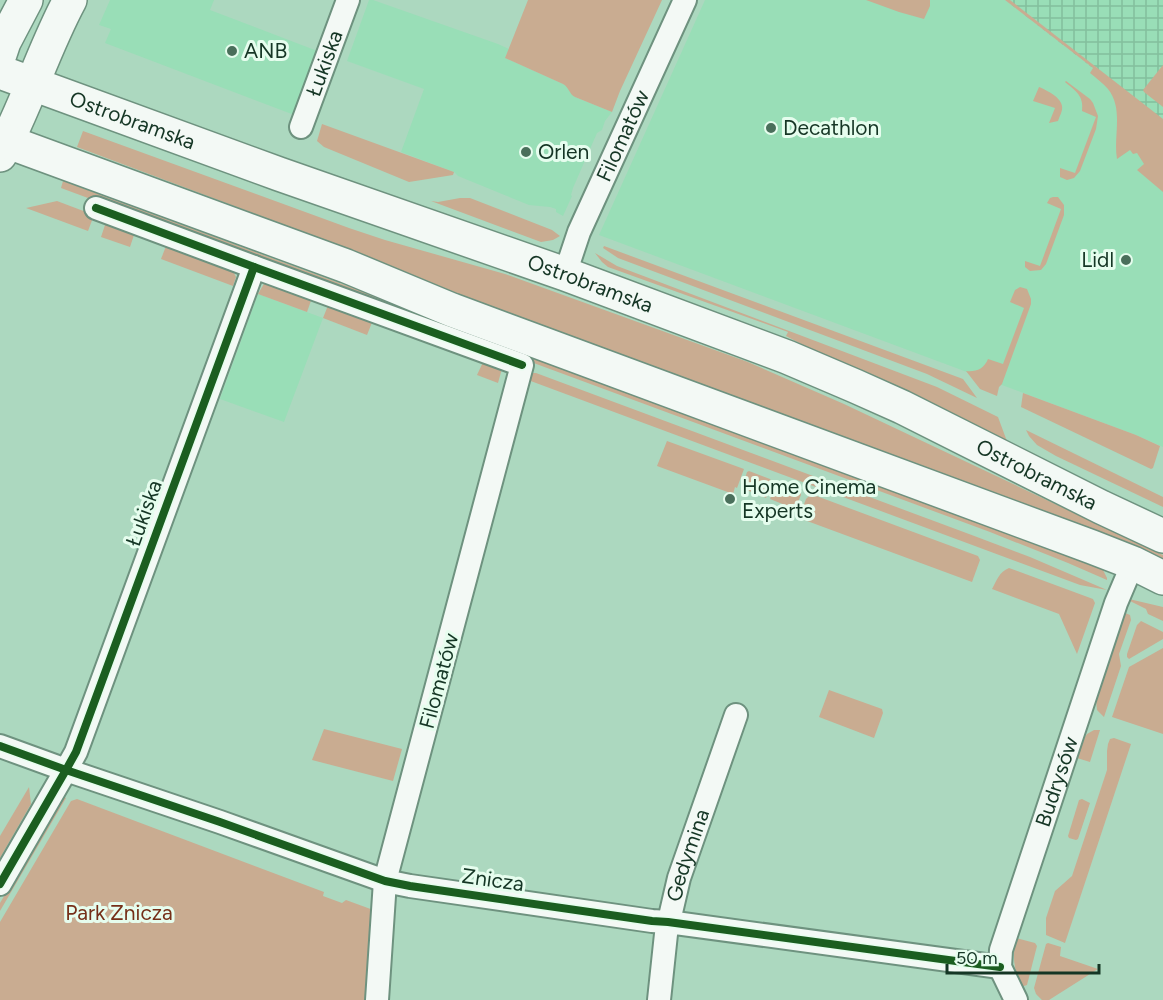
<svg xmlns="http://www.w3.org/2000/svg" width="1163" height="1000" viewBox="0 0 1163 1000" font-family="Figtree,sans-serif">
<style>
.built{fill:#99deb7}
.industrial{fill:url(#industrial-grid)}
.green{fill:#c9ac91}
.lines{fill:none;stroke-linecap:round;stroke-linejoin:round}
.street-casing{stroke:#6e927f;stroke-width:26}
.secondary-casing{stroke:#6e927f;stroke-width:36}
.primary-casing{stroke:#6e927f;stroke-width:36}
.street{stroke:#f3f9f5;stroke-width:22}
.secondary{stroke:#f3f9f5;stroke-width:33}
.primary{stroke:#f3f9f5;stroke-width:33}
.cycleway-casing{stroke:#e6fdee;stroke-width:11}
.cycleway{stroke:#1b5e20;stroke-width:8}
.poi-dot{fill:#4a6f5b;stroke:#e6fdee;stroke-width:2}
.labels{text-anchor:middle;stroke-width:6;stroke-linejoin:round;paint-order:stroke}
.poi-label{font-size:21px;fill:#153625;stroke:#e6fdee;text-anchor:start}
.street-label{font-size:21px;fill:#153625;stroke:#e6fdee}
.park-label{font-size:21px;fill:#752f18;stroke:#e6fdee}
</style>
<defs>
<pattern id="industrial-grid" width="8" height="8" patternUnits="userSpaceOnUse" patternTransform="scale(1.5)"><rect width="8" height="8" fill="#99deb7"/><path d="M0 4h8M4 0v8" fill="none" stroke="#83bf9d"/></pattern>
</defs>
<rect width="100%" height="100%" fill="#acd8bf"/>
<g class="built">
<polygon points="110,0 214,0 210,10 320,52 297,116 105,43 111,29 99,25"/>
<polygon points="369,0 373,0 498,44 509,49 505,58 563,84 567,86 575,97 612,112 605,121 602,130 597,133 573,188 571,195 572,196 563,216 556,212 556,209 550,207 529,205 458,176 454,172 401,152 424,89 347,61"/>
<polygon points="705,0 1005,0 1163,122 1163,447 1136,435 599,235"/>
<polygon points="258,294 323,318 284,422 220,399"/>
</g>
<polygon class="industrial" points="1005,0 1163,0 1163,122 1130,97"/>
<g class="green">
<path d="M 528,0 L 662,0 L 620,91 L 612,112 L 575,97 C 569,94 569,87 563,84 L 505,58 Z"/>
<polygon points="866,0 930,0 930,6 924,19 899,12"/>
<path d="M 1005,0 L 1010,0 L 1163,119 L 1163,192 L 1137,170 L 1144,164 L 1137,153 L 1133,154 L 1130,150 L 1117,159 C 1113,136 1124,109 1108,89 C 1103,83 1096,78 1090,73 L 1093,68 Z"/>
<polygon points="1163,65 1163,107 1144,92 1143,90"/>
<path d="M 1066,81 L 1090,99 L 1093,103 L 1098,116 L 1096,129 L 1080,171 L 1074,178 L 1067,180 L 1060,177 L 1060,168 L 1075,173 L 1096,117 L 1082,111 C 1084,96 1076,91 1065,82 Z"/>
<path d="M 1039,87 C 1046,90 1061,97 1062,106 C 1063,111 1059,117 1058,121 L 1049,123 L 1055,108 L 1033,101 Z"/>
<polygon points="322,124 454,172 453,175 409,182 324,147 317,141"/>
<polygon points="83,131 349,228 385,240 505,274 748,362 844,404 1163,555 1163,563 445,291 351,250 77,147"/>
<polygon points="63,181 786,448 1102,568 1107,578 1107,580 1068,563 990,532 61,188"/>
<polygon points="1053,197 1058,197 1064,205 1064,215 1046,264 1041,270 1030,271 1025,267 1025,261 1040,266 1061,209 1047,203 1050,198"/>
<polygon points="460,198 470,198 552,230 560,236 553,240 541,242 431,201 438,202"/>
<polygon points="57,201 94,215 88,231 26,208"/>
<polygon points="107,219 136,229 130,247 101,237"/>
<polygon points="168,241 230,265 236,277 233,286 161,259"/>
<polygon points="604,246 963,379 977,398 927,374 618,258 603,248"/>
<polygon points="595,253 617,266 937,387 998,417 1008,444 839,364 786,336 788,332 608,267 602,262"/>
<polygon points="265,282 313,295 307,312 258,294"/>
<path d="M 1020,287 L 1027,289 L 1031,299 L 1031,304 L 1002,384 L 999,387 L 997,396 L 980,389 L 966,371 C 976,372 984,369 988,359 L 1003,364 L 1024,308 L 1010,302 L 1015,290 Z"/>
<polygon points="329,303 373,320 367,335 323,318"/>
<polygon points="484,360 503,365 498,383 477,375"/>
<polygon points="530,373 536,373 969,534 1030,557 1107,590 1080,585 528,380"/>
<polygon points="1023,393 1136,435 1160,446 1153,468 1151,469 1021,407"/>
<polygon points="1026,430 1163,497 1163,507 1056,456 1037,445 1029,436"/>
<polygon points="667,441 744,469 737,488 735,487 733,494 657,466"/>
<polygon points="749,471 770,479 772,482 766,498 742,488 747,472"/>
<polygon points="777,483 779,483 800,490 801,495 795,509 770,499"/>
<polygon points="811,494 978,556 980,560 972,582 799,518 806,499"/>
<path d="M 1009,568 L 1093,599 L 1095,603 L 1077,654 L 1059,614 L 992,589 C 997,580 999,572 1009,568 Z"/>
<polygon points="1129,599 1163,607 1163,621 1148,614 1146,609 1128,600"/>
<polygon points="1125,613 1130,615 1131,620 1119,654 1121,666 1104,717 1097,710 1096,700"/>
<polygon points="1141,621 1163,632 1163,639 1129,659 1127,657 1127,654 1137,625"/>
<polygon points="1163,648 1163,734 1112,717 1129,667"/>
<polygon points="829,690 882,709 883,713 874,738 819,717"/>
<polygon points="324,729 402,749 393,781 312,760"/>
<polygon points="1094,730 1100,730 1090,762 1077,758 1085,737 1087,734"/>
<polygon points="1114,738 1131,744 1065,943 1046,935 1046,918 1055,891 1072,876 1107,770 1107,751 1108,744 1110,739"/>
<polygon points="29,787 31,804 0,858 0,836"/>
<polygon points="63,796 66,798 0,911 0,903"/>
<polygon points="77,799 324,892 323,896 342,903 346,900 376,911 371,1000 0,1000 0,922 71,801"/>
<polygon points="1082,799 1090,803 1078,839 1076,840 1069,838 1068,836 1079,800"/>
<path d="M 1016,938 L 1035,943 L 1037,946 L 1027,985 L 1021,987 C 1014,969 1012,958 1016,938 Z"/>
<polygon points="1048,943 1061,947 1060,956 1098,969 1049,1000 1042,1000 1036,994 1034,988 1046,944"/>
</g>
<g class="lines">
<g class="street-casing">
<g id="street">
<path id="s1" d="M 301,127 L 348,0"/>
<polyline points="96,208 254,267 522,365 385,881 377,1000"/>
<path id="s2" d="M 565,274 L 579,232 L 685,0"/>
<polyline points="0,746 66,770 220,822 385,881 410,886 652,921 668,922 1000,967"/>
<polyline points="0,884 66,770 76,752 254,267"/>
<path id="s3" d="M 659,1000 L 666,934 L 679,878 L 736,715"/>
<path id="s4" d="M 1016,1000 L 1000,967 L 1001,950 L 1116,603 L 1133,563"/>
</g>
</g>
<g class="secondary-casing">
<g id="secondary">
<polyline points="0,54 4,42 26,0"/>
<path d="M 0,155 C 27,105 43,50 70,0"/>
</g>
</g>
<g class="primary-casing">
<g id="primary">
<path id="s5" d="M 0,72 L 279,174 L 565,274 L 787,357 L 855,386 L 902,407 L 1101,507 L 1163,536"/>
<polyline points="0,139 346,266 452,310 1092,547 1133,563 1163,578"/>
</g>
</g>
<use href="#street" class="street"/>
<use href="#secondary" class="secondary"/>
<use href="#primary" class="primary"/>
<g class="cycleway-casing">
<g id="cycleway">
<polyline points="96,208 254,267 522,365"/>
<polyline points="0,746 66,770 220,822 385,881 410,886 652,921 668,922 1000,967"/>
<polyline points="0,884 66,770 76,752 254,267"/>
</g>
</g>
<use href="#cycleway" class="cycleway"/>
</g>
<g class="poi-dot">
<circle cx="232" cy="51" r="6"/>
<circle cx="771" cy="128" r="6"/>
<circle cx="526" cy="152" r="6"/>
<circle cx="1126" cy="260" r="6"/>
<circle cx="730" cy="499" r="6"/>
</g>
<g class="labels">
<g class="poi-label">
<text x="244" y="58">ANB</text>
<text x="783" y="135">Decathlon</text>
<text x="538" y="159">Orlen</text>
<text x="1114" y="267" text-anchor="end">Lidl</text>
<text x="742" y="494">Home Cinema<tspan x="742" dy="24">Experts</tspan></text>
</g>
<g class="street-label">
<text dy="7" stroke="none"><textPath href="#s1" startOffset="68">Łukiska</textPath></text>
<text dy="7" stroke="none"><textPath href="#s5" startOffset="141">Ostrobramska</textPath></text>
<text dy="7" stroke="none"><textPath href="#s2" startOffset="150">Filomatów</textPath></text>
<text dy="7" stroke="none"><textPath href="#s5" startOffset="627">Ostrobramska</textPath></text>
<text dy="7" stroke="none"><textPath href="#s5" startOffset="1113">Ostrobramska</textPath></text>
<text transform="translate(144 513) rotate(-70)" y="7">Łukiska</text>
<text transform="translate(439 681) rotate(-75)" y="7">Filomatów</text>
<text dy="7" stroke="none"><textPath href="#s4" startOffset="231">Budrysów</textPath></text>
<text dy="7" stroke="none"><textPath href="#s3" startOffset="148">Gedymina</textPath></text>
<text transform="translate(493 880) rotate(8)" y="7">Znicza</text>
</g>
<g class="park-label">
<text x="119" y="920">Park Znicza</text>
</g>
</g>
<path d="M947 964v9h152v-9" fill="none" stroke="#153625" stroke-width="3"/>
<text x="956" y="964" font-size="18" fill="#153625" stroke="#e6fdee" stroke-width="4.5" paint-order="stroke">50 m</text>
</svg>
